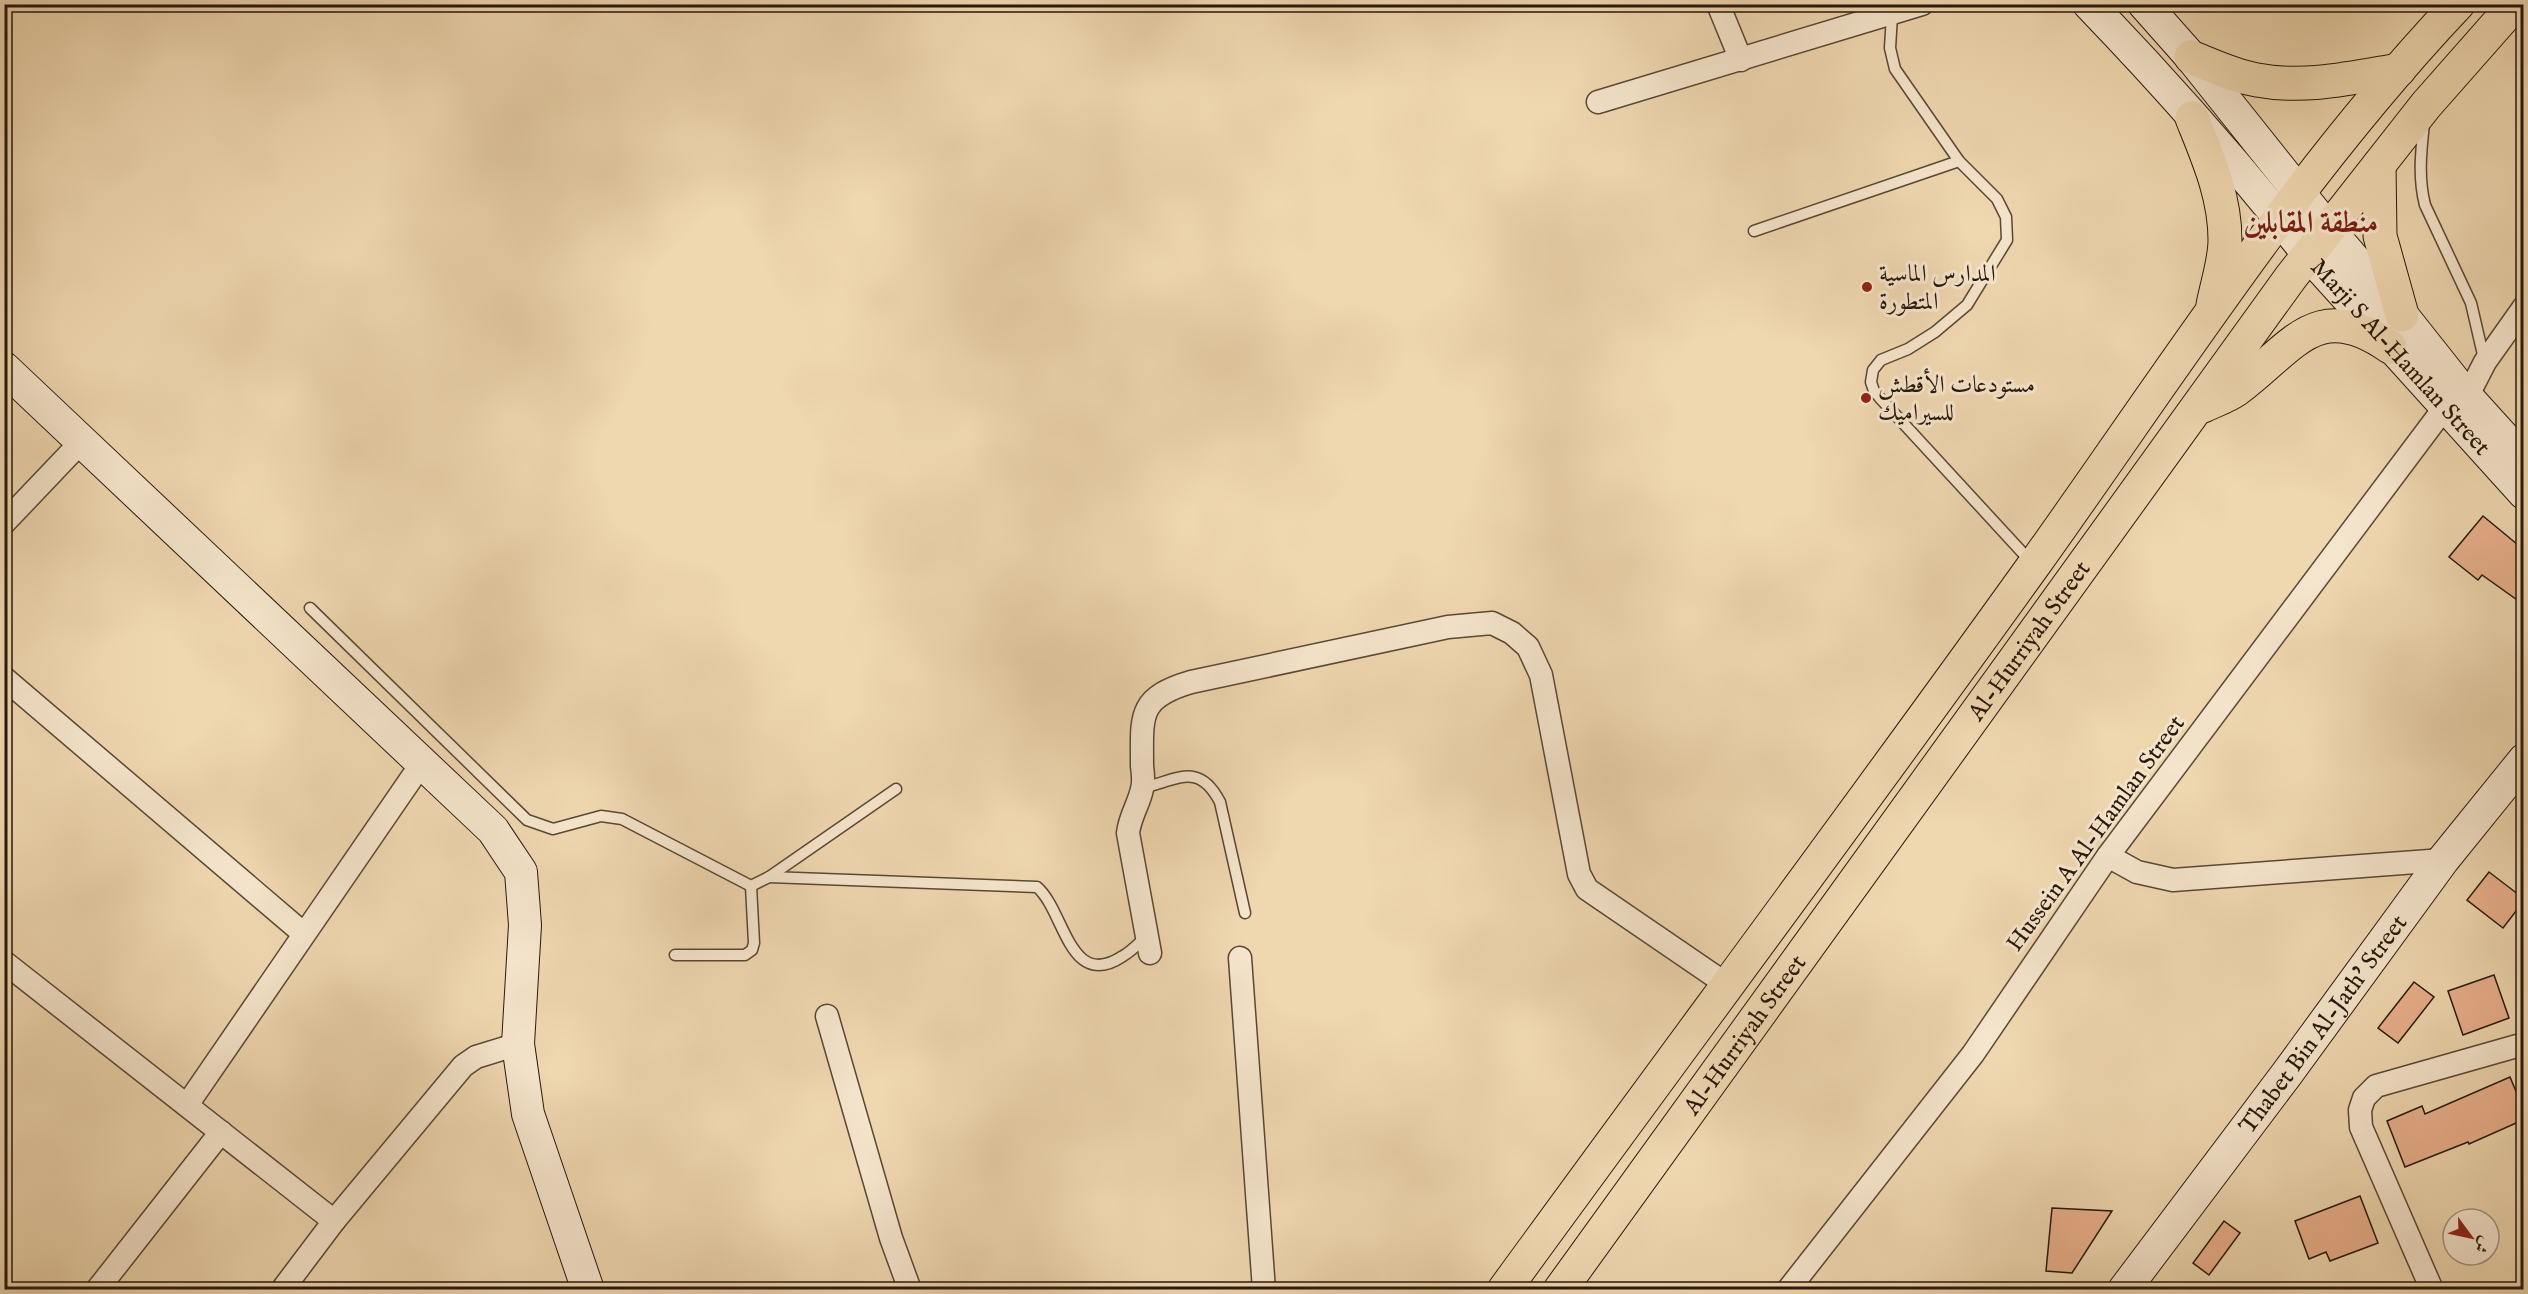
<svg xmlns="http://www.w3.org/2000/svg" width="2528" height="1294" viewBox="0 0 2528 1294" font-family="'IM FELL English',Amiri,serif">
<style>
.building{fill:#e9b08c;stroke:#27180b;stroke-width:1.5}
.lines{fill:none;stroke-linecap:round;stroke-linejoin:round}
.lane-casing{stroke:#594834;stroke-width:13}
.street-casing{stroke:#594834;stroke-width:25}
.secondary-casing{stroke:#27180b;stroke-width:34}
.highway-casing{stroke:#27180b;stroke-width:35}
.lane{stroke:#f5e5cc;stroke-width:10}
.street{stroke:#f5e5cc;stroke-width:22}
.secondary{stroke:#f5e5cc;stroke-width:32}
.highway{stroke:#efd7b0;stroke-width:33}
.poi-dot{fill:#8f2418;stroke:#f5e5cc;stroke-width:2}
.labels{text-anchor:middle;stroke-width:6;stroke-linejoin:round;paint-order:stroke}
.poi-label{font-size:24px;fill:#27180b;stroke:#f5e5cc;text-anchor:start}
.street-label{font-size:24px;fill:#27180b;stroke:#f5e5cc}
.district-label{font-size:30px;font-weight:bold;fill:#7a1f14;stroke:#f5e5cc}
</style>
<rect width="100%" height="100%" fill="#efd7b0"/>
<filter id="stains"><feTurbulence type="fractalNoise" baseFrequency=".00333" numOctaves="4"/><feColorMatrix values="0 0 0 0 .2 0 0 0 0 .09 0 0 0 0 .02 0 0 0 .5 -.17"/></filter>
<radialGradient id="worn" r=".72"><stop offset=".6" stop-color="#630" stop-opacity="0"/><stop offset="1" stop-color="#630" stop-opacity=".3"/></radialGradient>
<g class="building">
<polygon points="2483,516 2523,549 2523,604 2482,575 2478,580 2449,557"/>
<polygon points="2489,872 2523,898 2523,902 2503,928 2467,900"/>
<polygon points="2494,975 2509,1018 2463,1035 2448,991"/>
<polygon points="2414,982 2434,997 2398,1043 2378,1028"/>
<polygon points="2510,1077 2523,1108 2523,1120 2469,1144 2468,1142 2405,1167 2387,1121 2422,1106 2425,1114"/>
<polygon points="2360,1196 2378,1243 2330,1261 2326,1252 2309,1259 2295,1221"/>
<polygon points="2052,1208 2112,1211 2072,1273 2046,1271"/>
<polygon points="2224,1221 2240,1233 2209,1275 2193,1263"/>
</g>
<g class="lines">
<g class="lane-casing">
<g id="lane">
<polyline points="1892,15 1890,48 1895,69 1959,161 1997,199 2006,217 2007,240 1967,305 1935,332 1908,349 1881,360 1873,370 1871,382 1874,391 1880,398 2032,563"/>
<path d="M 2424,123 C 2421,151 2418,178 2425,205 L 2471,303 L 2484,359"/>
<polyline points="1754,231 1959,161"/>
<polyline points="310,608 527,820 553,829 601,816 622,819 751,886 769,877 896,789"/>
<path d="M 1143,788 C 1179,779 1199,762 1220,802 L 1245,913"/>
<path d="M 769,877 L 1037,887 C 1065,911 1069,992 1123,956 C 1132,951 1140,942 1148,935"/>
<polyline points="675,955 745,955 752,950 754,943 751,886"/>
</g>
</g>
<g class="street-casing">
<g id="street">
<polyline points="1718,4 1741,60"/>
<polyline points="1598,102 1922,4"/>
<polyline points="2467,397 2485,362 2524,307"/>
<polyline points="4,523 82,441"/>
<polyline points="4,678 304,934"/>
<polyline points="2108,856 2137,872 2173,880 2443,860"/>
<path d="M 1150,953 L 1128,833 C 1130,816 1139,804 1142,789 C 1144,782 1143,773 1142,766 C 1142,716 1137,698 1191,682 L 1448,627 L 1492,623 L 1512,633 L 1528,647 L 1541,675 L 1579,874 L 1587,889 L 1726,984"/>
<polyline points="1240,958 1264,1290"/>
<polyline points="4,962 334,1221"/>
<polyline points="827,1016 891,1238 910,1290"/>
<polyline points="187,1105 422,763"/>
<polyline points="97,1290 221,1132"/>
<polyline points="282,1290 334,1221 463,1066 476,1057 518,1044"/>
<polyline points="1788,1290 1973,1054 2108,856 2445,407"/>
<polyline points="2432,1290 2361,1127 2360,1110 2364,1098 2376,1086 2524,1044"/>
</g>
</g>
<g class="secondary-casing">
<g id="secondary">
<path id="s1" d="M 2089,4 C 2165,83 2241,169 2309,255 L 2524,493"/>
<polyline points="2144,4 2191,57 2328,229 2402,315 2467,397 2524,460"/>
<polyline points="4,368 493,830 521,872 525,925 518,1044 528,1114 588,1290"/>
<path id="s2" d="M 2124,1290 L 2286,1075 L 2443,860 L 2524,760"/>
</g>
</g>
<g class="highway-casing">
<g id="highway">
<path d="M 2191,57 C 2213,66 2234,76 2257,80 C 2304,89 2352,78 2399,70"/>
<path d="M 2192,118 C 2208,158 2225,196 2225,240 C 2225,261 2217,284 2213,305"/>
<polyline points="2379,165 2380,236 2402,315"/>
<path d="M 2203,406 C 2213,401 2226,397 2236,390 C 2292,349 2316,295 2390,347"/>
<path d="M 1504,1290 C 1681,1047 1861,806 2036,562 C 2171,373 2297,174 2458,4"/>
<path id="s3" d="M 1560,1290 L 2291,277 L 2426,105 L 2515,4"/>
</g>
</g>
<use href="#lane" class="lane"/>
<use href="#street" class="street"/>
<use href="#secondary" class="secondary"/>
<use href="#highway" class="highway"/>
</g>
<g class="poi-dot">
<circle cx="1867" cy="287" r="6"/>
<circle cx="1866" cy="398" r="6"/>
</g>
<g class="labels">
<g class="poi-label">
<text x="1879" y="281">المدارس الماسية<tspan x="1879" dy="28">المتطورة</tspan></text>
<text x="1878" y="392">مستودعات الأقطش<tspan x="1878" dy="28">للسيراميك</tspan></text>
</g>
<g class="street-label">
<text dy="8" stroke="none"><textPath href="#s1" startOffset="471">Marji S Al-Hamlan Street</textPath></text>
<text dy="8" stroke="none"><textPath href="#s3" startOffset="801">Al-Hurriyah Street</textPath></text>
<text transform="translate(2095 833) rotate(-54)" y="8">Hussein A Al-Hamlan Street</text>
<text dy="8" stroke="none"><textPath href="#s2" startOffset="332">Thabet Bin Al-Jath’ Street</textPath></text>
<text dy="8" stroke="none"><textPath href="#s3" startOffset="315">Al-Hurriyah Street</textPath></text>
</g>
<g class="district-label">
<text x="2311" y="232">منطقة المقابلين</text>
</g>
</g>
<rect width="2528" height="1294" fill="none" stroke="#efd7b0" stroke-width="24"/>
<rect x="6" y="6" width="2516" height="1282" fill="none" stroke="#27180b" stroke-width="3"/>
<rect x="12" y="12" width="2504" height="1270" fill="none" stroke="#27180b" stroke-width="1.5"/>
<g transform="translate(2471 1237) rotate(123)"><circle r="28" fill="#f5e5cc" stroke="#a3937f" stroke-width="1.5"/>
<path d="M0-4.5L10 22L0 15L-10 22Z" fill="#8f2418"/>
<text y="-9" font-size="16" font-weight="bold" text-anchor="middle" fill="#27180b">ش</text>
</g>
<rect width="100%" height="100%" filter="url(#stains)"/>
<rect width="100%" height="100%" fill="url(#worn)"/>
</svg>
